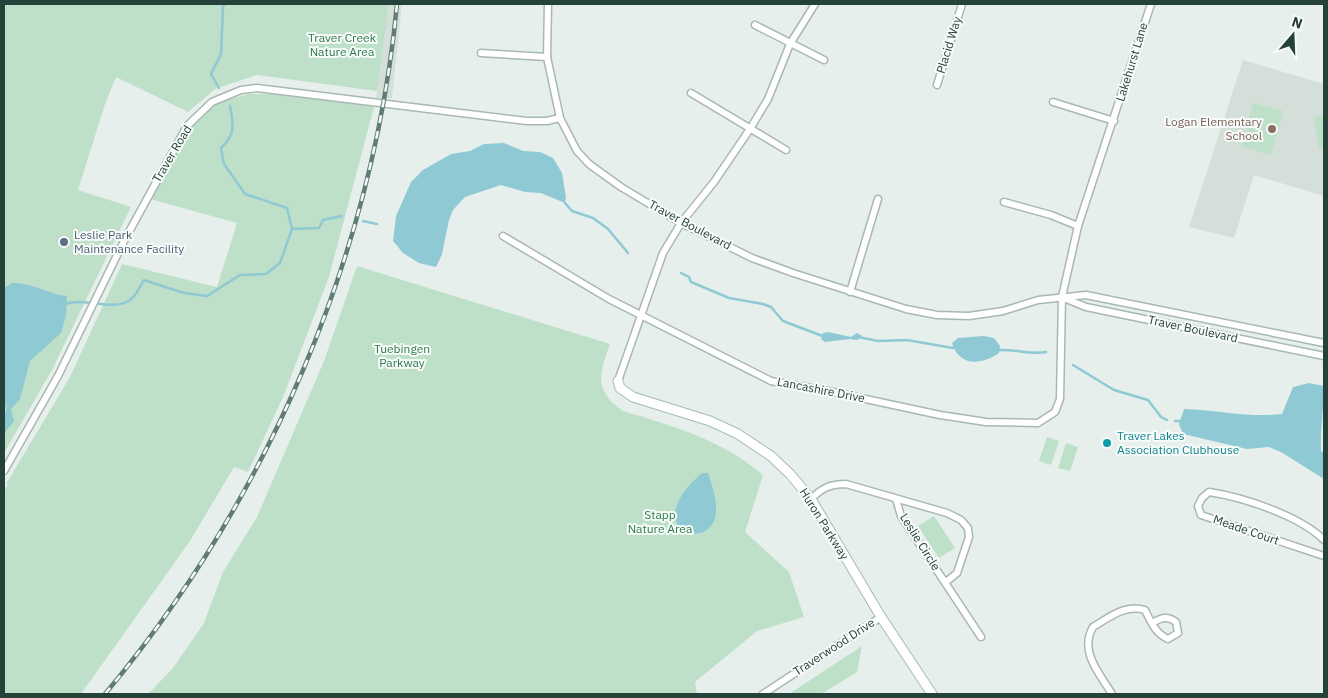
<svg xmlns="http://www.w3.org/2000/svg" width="1328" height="698" viewBox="0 0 1328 698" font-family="'IBM Plex Sans',sans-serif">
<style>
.built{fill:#d4dfda}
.green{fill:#bfe0c8}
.water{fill:#8ec9d4}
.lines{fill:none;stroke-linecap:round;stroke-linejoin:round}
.stream{stroke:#8ec9d4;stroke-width:2.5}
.street-casing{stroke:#a8b8b2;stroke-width:9}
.secondary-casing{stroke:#a4bbb3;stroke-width:11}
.street{stroke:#fff;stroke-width:6}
.secondary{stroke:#fff;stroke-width:9}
.rail-casing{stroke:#5f7d75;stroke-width:4.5}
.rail{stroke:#f7fbf9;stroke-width:2.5;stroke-dasharray:8;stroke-linecap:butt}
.education-dot{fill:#8d6e63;stroke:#f7fbf9;stroke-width:2}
.service-dot{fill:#5c6f8a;stroke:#f7fbf9;stroke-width:2}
.culture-dot{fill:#0f9aa8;stroke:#f7fbf9;stroke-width:2}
.labels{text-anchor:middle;stroke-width:4;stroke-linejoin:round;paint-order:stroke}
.park-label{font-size:12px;fill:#2d7a4b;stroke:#f7fbf9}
.street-label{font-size:12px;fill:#24423a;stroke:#f7fbf9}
.education-label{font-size:12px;fill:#785e54;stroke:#f7fbf9;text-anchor:end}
.service-label{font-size:12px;fill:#4e5e75;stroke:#f7fbf9;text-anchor:start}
.culture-label{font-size:12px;fill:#0d838f;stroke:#f7fbf9;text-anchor:start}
</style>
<rect width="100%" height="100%" fill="#e6efeb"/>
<g class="built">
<polygon points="389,4 402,4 392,98 376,98"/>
<polygon points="1243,60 1324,84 1324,196 1254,175 1234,238 1189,227"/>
</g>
<g class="green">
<polygon points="4,4 389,4 377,91 257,75 215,89 188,112 116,77 105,104 78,190 131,207 52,370 4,453"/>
<path d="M 248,94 L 292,94 L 374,107 L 329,277 L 283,397 L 248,472 L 234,467 L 190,541 L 81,694 L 4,694 L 4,491 L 8,485 L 6,484 L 70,377 L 122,264 L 217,287 L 237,223 L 150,199 C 162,177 191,117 211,106 C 222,100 237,98 248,94 Z"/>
<polygon points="1253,103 1283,111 1271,155 1242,147"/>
<polygon points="1324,115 1324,148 1319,149 1314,117"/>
<path d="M 357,266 L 610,344 C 599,374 594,391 623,411 C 676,427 720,439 763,475 L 745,532 L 789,572 L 804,617 L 757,631 L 695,682 L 697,694 L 148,694 L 173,668 L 204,623 L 223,572 L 257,517 L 324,361 Z"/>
<polygon points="1047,437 1059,441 1051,465 1039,461"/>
<polygon points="1066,443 1078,447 1070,471 1058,468"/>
<polygon points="934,516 955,548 939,558 918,526"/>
<polygon points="862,646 857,672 821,694 789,694"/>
</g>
<g class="water">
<polygon points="504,143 523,151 540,152 553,158 562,173 566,197 565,203 541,193 525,192 501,185 465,197 453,210 449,220 442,254 436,267 419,263 403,253 393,241 396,216 411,182 423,170 451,154 470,151 484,144"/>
<path d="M 12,283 C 31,282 48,294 67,296 L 66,316 L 61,333 L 30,361 L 20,399 L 11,409 L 14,421 L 4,434 L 4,415 L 7,408 L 4,405 L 4,288 Z"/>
<polygon points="828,332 851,337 857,333 862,336 857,340 850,339 825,342 821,339 823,333"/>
<path d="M 984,336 L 994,338 L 1000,346 L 999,353 C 982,365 959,367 952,343 L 958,338 Z"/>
<path d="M 1309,383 L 1324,386 C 1324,408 1320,429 1321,451 L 1324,453 L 1324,479 L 1281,452 L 1269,447 L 1247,449 L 1183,434 L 1179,424 L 1184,409 C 1217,410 1249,418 1282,414 L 1293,387 Z"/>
<path d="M 702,473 L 708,473 C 712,486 717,498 716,511 C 714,555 635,531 702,473 Z"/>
</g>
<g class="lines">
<g class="stream">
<polyline points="219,88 211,74 221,54 223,6 226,4"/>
<polyline points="565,203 572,211 593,218 608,229 628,253"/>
<polyline points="363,221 377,224"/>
<polyline points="292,229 319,228 323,220 342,216"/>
<polyline points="681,273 689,277 691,282 729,298 763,304 771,307 783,321 825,337"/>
<path d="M 65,304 C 86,297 113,312 130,300 C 136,296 140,286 144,280 L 184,293 L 207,296 L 240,275 L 266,274 L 280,263 L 292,229 L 287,208 L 245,194 L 224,164 L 221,148 C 235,136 234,124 230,106"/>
<polyline points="858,337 878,341 907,340 953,348"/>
<path d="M 999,350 C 1016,349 1030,355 1046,352"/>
<polyline points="1073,365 1114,390 1148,400 1161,417 1167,420"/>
<polyline points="1175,421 1180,421"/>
</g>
<g class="street-casing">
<g id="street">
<polyline points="548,4 547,57 560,118 577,151 589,164 621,187 681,223 752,258 793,273 906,309 937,315 969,316 1003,311 1038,300 1086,295 1324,343"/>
<polyline points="755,25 824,60"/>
<polyline points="481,53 547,57"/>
<polyline points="937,85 962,4"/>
<polyline points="691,93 786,150"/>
<polyline points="1053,102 1114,121"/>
<polyline points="1004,202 1051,215 1078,226"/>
<polyline points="503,236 609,299 771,381 833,392 940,415 986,422 1038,423 1055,412 1060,399 1062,297 1078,226 1151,4"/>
<polyline points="850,292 878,199"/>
<polyline points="1064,298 1086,307 1324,356"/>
<polyline points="618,381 663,253 681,223 714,182 750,129 768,99 790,44 815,4"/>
<polyline points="4,471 58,376 124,241 187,126 212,102 241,90 257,88 527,121 547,121 560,118"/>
<path d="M 811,499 C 822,488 830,484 846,484 L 947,513 L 961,520 L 968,528 L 969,537 L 957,573 L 946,582"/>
<polyline points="896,499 901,516 981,637"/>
<path d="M 1324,540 C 1300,516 1243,497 1209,492 L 1202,498 L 1198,506 L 1201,515 L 1324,556"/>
<polyline points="763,694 881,617"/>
<path d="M 1112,694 C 1099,673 1079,651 1093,627 C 1110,617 1125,604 1145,610 C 1151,622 1155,633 1168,639 L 1178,633 L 1176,622 C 1167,615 1161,618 1152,623"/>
</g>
</g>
<g class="secondary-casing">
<polyline id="secondary" points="618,381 620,388 633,397 710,421 738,434 771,456 790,474 811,499 881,617 932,694"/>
</g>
<use href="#street" class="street"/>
<use href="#secondary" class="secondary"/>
<g class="rail-casing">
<path id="rail" d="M 105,694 C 267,500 373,256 397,4"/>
</g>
<use href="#rail" class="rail"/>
</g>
<circle class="education-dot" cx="1272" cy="129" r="5"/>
<circle class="service-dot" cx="64" cy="242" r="5"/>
<circle class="culture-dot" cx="1107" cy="443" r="5"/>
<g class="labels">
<g class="park-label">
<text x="342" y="42">Traver Creek<tspan x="342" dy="14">Nature Area</tspan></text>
<text x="402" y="353">Tuebingen<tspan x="402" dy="14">Parkway</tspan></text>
<text x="660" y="519">Stapp<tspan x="660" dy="14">Nature Area</tspan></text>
</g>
<g class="street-label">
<text transform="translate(949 45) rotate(-73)" y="4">Placid Way</text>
<text transform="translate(1132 62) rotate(-73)" y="4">Lakehurst Lane</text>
<text transform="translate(172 154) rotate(-59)" y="4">Traver Road</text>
<text transform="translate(690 225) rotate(28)" y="4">Traver Boulevard</text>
<text transform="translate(1193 329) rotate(12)" y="4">Traver Boulevard</text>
<text transform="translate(821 390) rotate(11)" y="4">Lancashire Drive</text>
<text transform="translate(824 524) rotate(58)" y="4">Huron Parkway</text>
<text transform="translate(1246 530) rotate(19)" y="4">Meade Court</text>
<text transform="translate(920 542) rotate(58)" y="4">Leslie Circle</text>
<text transform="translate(834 647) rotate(-33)" y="4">Traverwood Drive</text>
</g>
<g class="education-label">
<text x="1262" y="126">Logan Elementary<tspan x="1262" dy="14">School</tspan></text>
</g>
<g class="service-label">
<text x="74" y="239">Leslie Park<tspan x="74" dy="14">Maintenance Facility</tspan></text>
</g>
<g class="culture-label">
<text x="1117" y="440">Traver Lakes<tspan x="1117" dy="14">Association Clubhouse</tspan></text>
</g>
</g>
<rect width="1328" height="698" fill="none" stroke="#24423a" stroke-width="10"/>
<g transform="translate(1293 35) rotate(19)" stroke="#f7fbf9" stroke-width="4" paint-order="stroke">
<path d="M0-4L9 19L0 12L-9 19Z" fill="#24423a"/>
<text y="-8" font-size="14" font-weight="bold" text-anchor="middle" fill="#24423a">N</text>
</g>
</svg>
